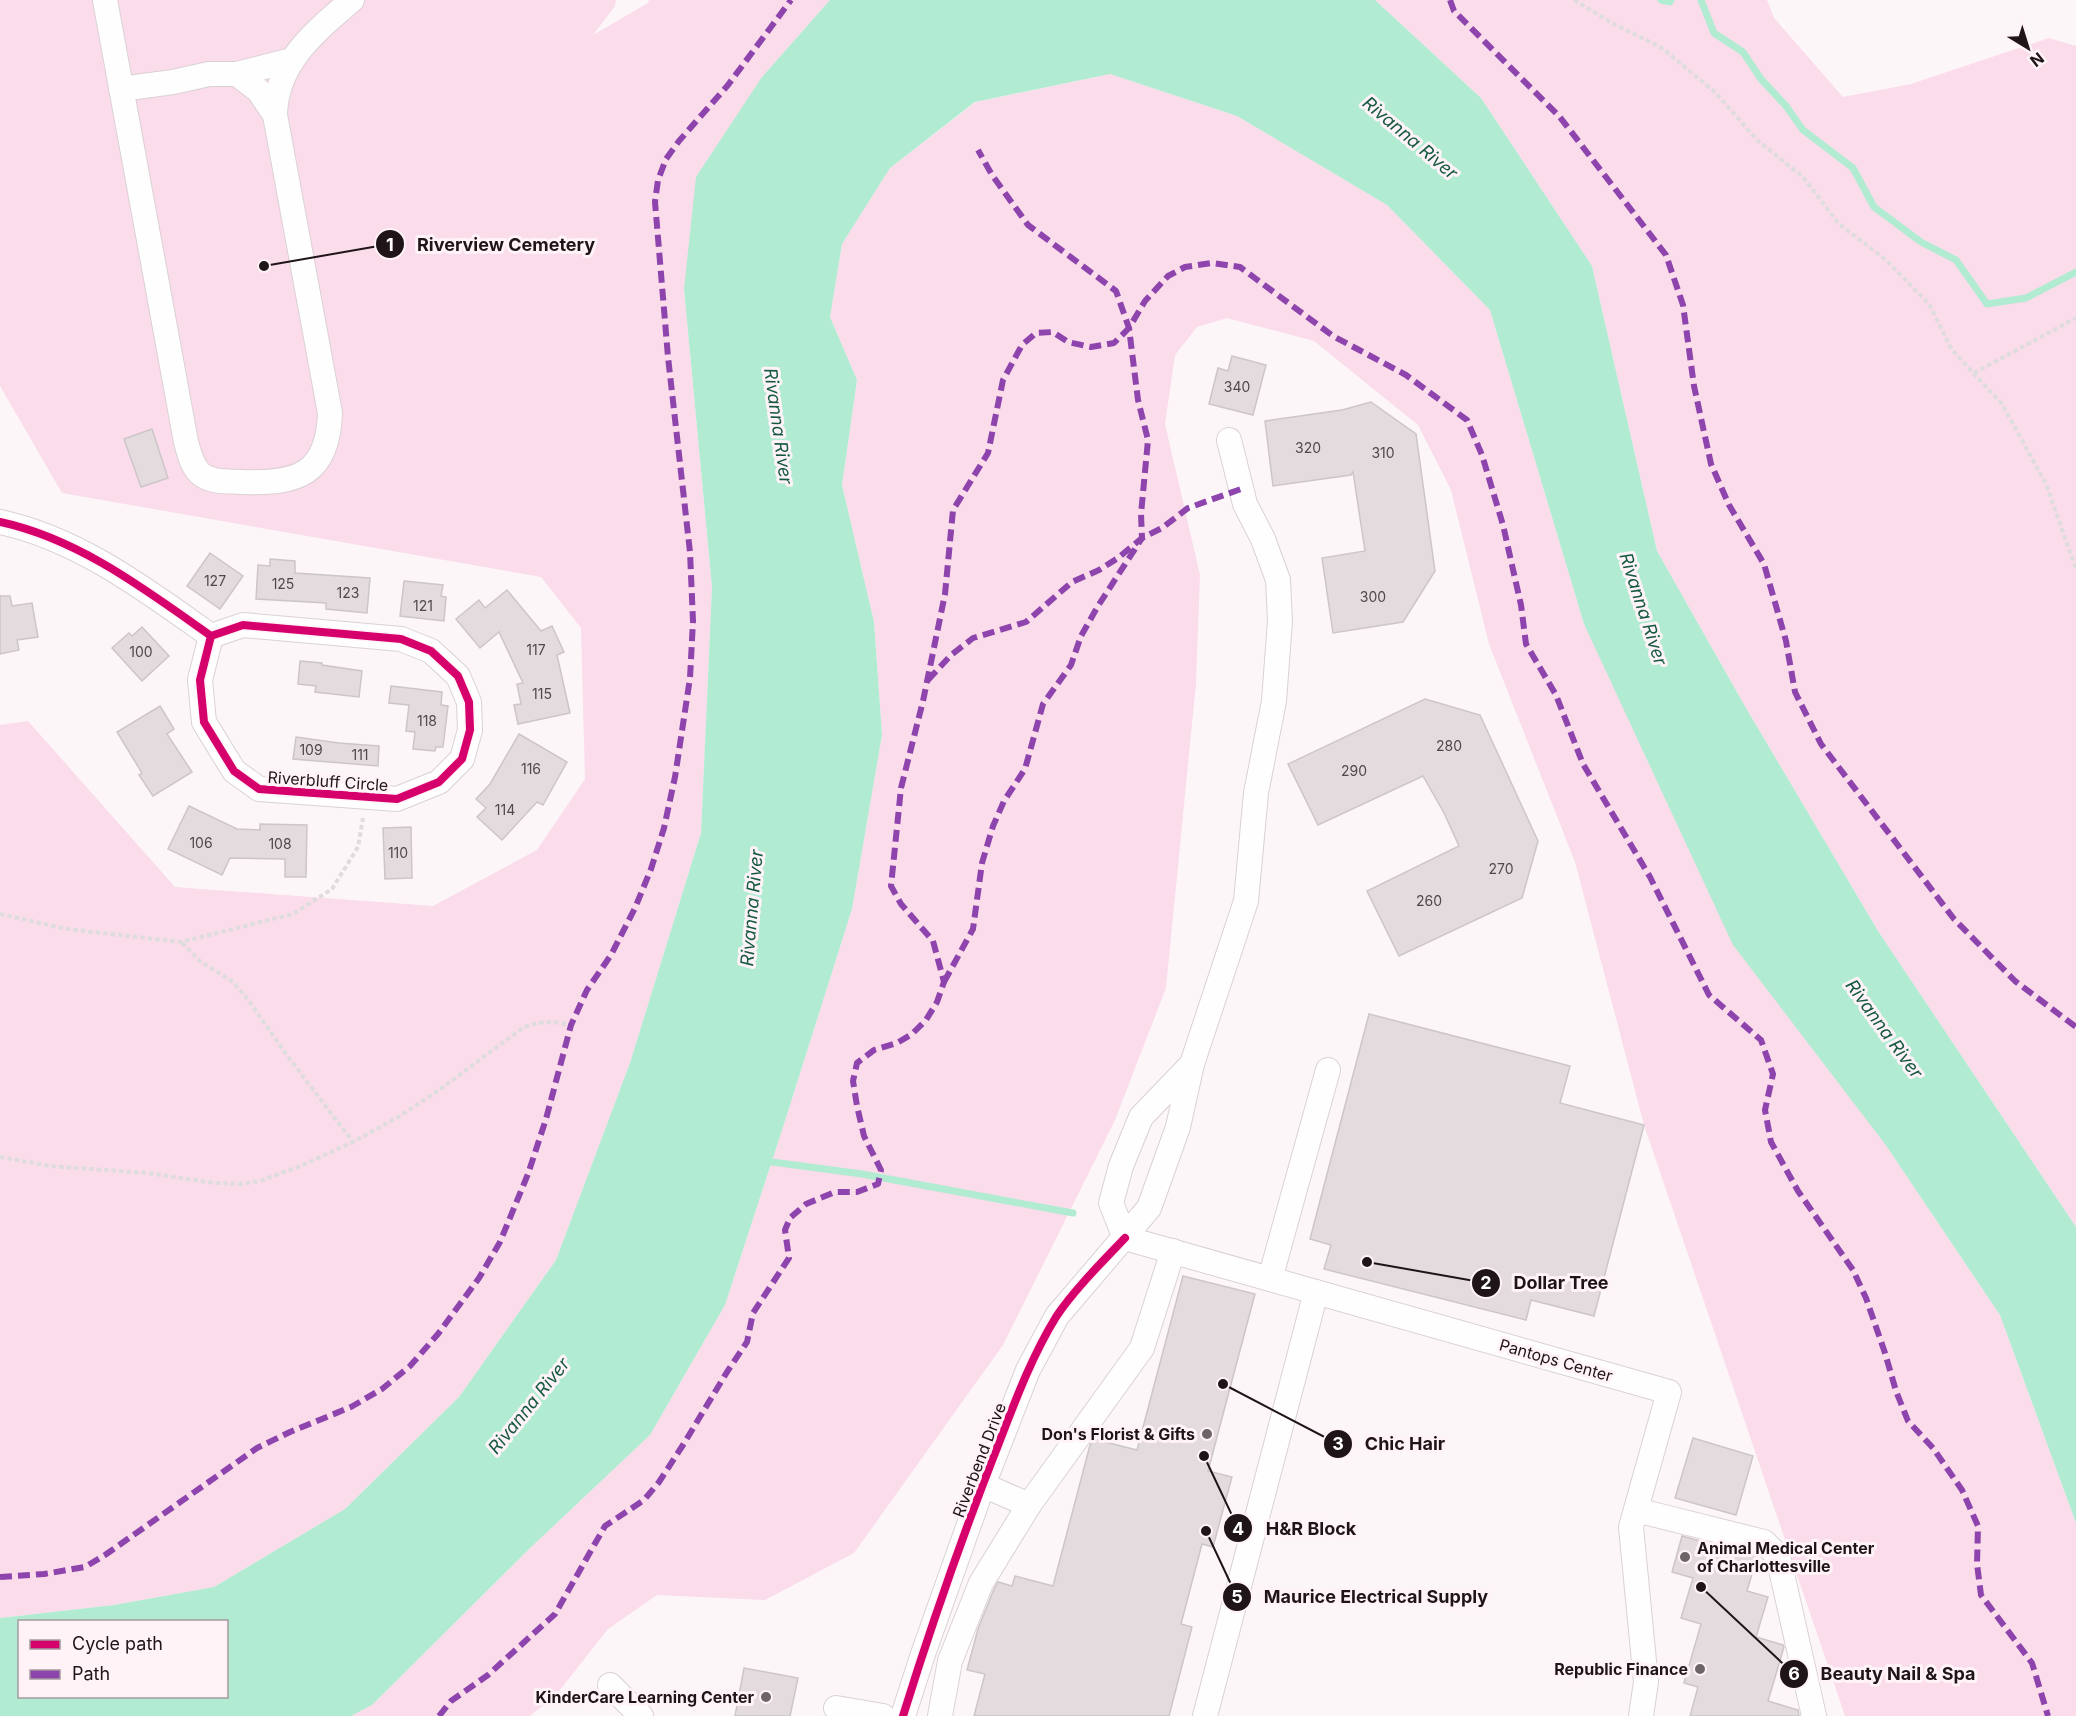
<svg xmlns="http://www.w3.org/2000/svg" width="2076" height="1716" viewBox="0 0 2076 1716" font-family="Inter,sans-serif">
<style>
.green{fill:#fbdcea}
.water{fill:#b1ebd2;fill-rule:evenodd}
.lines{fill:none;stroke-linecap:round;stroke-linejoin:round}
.stream{stroke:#b1ebd2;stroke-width:7}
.building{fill:#e3dbde;stroke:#cdc6c9;stroke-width:1.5}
.minor-casing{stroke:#dad1d5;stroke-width:26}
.path{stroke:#dedcdd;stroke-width:4;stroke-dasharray:4.5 3;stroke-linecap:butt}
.minor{stroke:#fffefe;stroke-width:24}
.quiet{stroke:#8e44ad;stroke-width:6;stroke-dasharray:12 6;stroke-linecap:butt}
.cycleway-casing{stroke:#fff3f8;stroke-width:11}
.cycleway{stroke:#d6006c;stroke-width:8}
.poi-dot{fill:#6c6467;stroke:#fff3f8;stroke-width:2}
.labels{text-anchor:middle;stroke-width:6;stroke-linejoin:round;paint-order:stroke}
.number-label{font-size:14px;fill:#52484c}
.street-label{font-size:16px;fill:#1f1519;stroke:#fff3f8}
.poi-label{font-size:16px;font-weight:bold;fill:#1f1519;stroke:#fff3f8;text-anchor:end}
.water-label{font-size:18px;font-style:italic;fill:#165942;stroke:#fff3f8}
.leader{fill:none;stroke:#1f1519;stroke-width:2}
.callout-dot{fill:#1f1519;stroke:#fff3f8;stroke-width:2}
.mark-label{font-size:18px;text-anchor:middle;font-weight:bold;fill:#fff}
.callout-label{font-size:18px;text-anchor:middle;font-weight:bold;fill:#1f1519;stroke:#fff3f8;stroke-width:6;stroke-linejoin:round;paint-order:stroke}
</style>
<rect width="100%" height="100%" fill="#fcf6f9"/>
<g class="green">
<polygon points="0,0 616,0 615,6 593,35 648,3 649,0 830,0 762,77 684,289 712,587 701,833 630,1063 556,1260 459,1397 345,1509 214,1587 114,1605 0,1618 0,725 28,721 175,887 433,906 537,850 585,779 581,628 541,577 62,493 0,386"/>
<polygon points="1375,0 1767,0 1774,18 1843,97 1911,84 2049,38 2076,46 2076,1227 1878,931 1746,708 1657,551 1592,266 1481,98"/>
<polygon points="1110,74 1237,116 1387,205 1490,310 1584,624 1885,1144 2000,1315 2076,1523 2076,1716 1845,1716 1644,1125 1575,862 1489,644 1451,490 1418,425 1314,341 1227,318 1197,327 1175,355 1165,424 1200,575 1196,683 1166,988 1115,1120 1003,1345 854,1553 765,1600 657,1595 608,1629 556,1695 530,1716 351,1716 372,1705 527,1551 650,1435 725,1305 784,1124 852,909 882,735 874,622 842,485 857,380 830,317 842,244 890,168 976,102"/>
</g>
<path class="water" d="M 830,0 L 1375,0 L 1481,98 L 1592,266 L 1657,551 L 1746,708 L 1878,931 L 2076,1227 L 2076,1523 L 2000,1315 L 1885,1144 L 1733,945 L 1584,624 L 1490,310 L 1387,205 L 1237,116 L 1110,74 L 975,102 L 890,168 L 842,244 L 830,317 L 857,380 L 842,485 L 874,622 L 882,735 L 852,909 L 784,1124 L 725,1305 L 650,1435 L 527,1551 L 372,1705 L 351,1716 L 0,1716 L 0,1618 L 114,1605 L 214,1587 L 345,1509 L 459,1397 L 556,1260 L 630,1063 L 701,833 L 712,587 L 684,289 L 696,177 L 762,77 ZM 20,1622 L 226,1622 L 226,1696 L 20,1696 Z"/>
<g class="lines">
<g class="stream">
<polyline points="1661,0 1670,2 1671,0"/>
<polyline points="1701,0 1714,33 1743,52 1761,79 1786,106 1803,130 1853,168 1874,207 1921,242 1956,260 1987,304 2026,298 2076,272"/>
<polyline points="772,1162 862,1174 1073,1213"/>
</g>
</g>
<g class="building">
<polygon points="1232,356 1266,365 1253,415 1209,404 1218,368 1228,371"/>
<polygon points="1371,402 1416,434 1435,571 1403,622 1333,633 1322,558 1365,551 1353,472 1351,475 1273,486 1265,421 1342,410"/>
<polygon points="152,429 168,478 141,487 124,439"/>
<polygon points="210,553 243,576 220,609 187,586"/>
<polygon points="270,559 295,561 295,573 370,578 367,613 326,609 326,603 256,599 258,565 270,566"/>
<polygon points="404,581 443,585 441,596 446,597 444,621 400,616"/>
<polygon points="507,590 541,631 552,626 564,652 557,655 570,713 518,724 514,705 521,704 517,684 523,683 499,632 480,648 456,619 479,600 485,608"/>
<polygon points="0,596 10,596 12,606 32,603 38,637 17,640 19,650 0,654"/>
<polygon points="142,627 169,656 142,681 112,648 129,633 132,636"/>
<polygon points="300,661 322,663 322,665 362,671 359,697 315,692 316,686 298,684"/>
<polygon points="391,686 442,692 441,705 448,706 443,747 436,747 435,751 413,749 415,732 406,731 409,705 389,703"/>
<polygon points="1425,699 1480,715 1538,841 1522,898 1399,956 1367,891 1459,846 1444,813 1423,776 1318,825 1288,764"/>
<polygon points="160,706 174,729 167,734 192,772 153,796 139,775 142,773 117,732"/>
<polygon points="519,734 567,762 543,805 537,802 502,840 477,817 486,808 476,799 490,784"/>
<polygon points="296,737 339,743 379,746 378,766 293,759"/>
<polygon points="189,806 237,829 260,830 260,824 307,825 306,877 285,877 285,859 230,858 222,875 168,849"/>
<polygon points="411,827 412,878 385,879 383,828"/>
<polygon points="1369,1014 1570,1066 1560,1103 1644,1125 1594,1316 1531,1300 1526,1320 1324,1269 1331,1245 1310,1239"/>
<polygon points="1183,1276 1255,1294 1208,1471 1232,1477 1213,1547 1202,1544 1181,1624 1192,1627 1169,1716 974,1716 985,1674 967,1670 978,1629 994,1589 998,1582 1012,1586 1015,1576 1053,1586 1090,1445 1094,1439 1137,1450"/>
<polygon points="1693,1438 1753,1456 1736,1515 1675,1498"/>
<polygon points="1682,1536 1757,1557 1747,1591 1768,1597 1756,1637 1783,1645 1784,1647 1768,1701 1798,1710 1799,1716 1690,1716 1698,1687 1684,1683 1701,1624 1681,1618 1693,1578 1672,1572"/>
<polygon points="744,1668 798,1678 790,1716 735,1716"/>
</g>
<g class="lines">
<g class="minor-casing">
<g id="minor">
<path d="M 105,0 L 186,442 C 189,452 192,468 202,475 C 214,483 229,481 243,482 C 298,484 328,474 330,413 L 275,115 C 276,62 316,31 352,0"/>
<polyline points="121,89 173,82 209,74 237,74"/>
<polyline points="275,115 259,91 237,74 292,60"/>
<path d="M 0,522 C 79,539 146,590 211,636 L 200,680 L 204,722 L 234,771 L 259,789 L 397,799 L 439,782 L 462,759 L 470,730 L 469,702 L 458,676 L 431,651 L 401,639 L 243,625 L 211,636"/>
<polyline points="1125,1238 1669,1392 1631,1527 1646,1682 1641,1716"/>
<polyline points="1125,1238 1111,1203 1121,1166 1141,1117 1192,1064"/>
<polyline points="1270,1279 1328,1070"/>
<polyline points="983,1485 1029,1505"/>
<polyline points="1636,1510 1764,1542 1778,1556 1814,1716"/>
<polyline points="610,1685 641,1716"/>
<polyline points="836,1708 883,1716"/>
<polyline points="903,1716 923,1654 983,1485 1028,1370 1057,1316 1149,1208 1178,1127 1192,1064 1246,901 1256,793 1274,701 1280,621 1278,580 1263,539 1245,504 1229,440"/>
<polyline points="940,1716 950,1661 981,1583 1029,1505 1142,1348 1173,1251"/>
<polyline points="1205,1716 1316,1292"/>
</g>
</g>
<g class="path">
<polyline points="1574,0 1612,23 1662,48 1716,93 1757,140 1803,177 1839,224 1885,259 1929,304 1952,350 2002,404 2046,484 2076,569"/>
<polyline points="1974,373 2076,318"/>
<polyline points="0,914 67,929 181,942 293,914 332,889 358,847 363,818"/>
<polyline points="182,943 200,961 233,982 249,1001 286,1054 353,1142"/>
<path d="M 0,1157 L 50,1166 L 147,1173 L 214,1183 L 240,1184 L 260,1181 L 303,1165 L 353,1142 L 400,1116 L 439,1090 L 524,1027 C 541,1021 553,1021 571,1025"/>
</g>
<use href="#minor" class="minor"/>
<g class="quiet">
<polyline points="1450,0 1454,11 1559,116 1666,255 1683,305 1694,386 1711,464 1729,505 1764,564 1786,641 1795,692 1821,744 1954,919 2015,981 2076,1027"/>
<polyline points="928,680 951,655 973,638 1026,622 1072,582 1099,570 1118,558 1142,538 1162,528 1188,508 1241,489"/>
<polyline points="944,982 973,929 982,863 993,826 1004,801 1025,769 1043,704 1071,665 1081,636 1098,606 1142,538 1141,514 1148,440 1138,400 1129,328 1116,291 1028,225 992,175 978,150"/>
<polyline points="0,1577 44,1574 85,1567 105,1555 257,1448 290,1432 351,1407 382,1389 410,1366 438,1334 479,1278 500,1242 528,1174 546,1119 571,1025 587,990 611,955 635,908 651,869 664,828 675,777 690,678 693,621 690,552 668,357 655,202 658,180 666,159 679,141 728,85 791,0"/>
<polyline points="439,1716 451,1701 488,1675 555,1614 605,1526 644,1500 659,1482 683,1445 727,1372 747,1342 753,1313 789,1258 785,1230 790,1218 806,1204 835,1192 857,1192 878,1184 881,1170 864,1136 857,1106 853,1081 857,1063 874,1050 897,1043 912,1034 926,1020 937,1002 944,982 933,941 901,904 891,886 901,788 923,701 945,594 953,510 988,453 1003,380 1022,345 1036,333 1053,332 1068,342 1091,347 1114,343 1129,328 1145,301 1168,276 1185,267 1212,263 1240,267 1333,336 1406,375 1467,420 1482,455 1503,525 1521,605 1526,644 1556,695 1583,764 1650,877 1709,995 1761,1040 1773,1074 1765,1110 1771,1142 1798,1191 1853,1270 1866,1298 1885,1353 1896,1391 1908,1421 1933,1448 1962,1490 1978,1526 1977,1564 1981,1595 2032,1663 2048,1716"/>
</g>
<g class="cycleway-casing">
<g id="cycleway">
<path d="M 0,522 C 79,539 146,590 211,636 L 200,680 L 204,722 L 234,771 L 259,789 L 397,799 L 439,782 L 462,759 L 470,730 L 469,702 L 458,676 L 431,651 L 401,639 L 243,625 L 211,636"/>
<path d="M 903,1716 C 930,1629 960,1543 993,1458 C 1012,1410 1029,1361 1056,1317 C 1073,1291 1103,1261 1125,1238"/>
</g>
</g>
<use href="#cycleway" class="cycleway"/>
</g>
<g class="poi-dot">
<circle cx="1207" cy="1434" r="6"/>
<circle cx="1685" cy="1557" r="6"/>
<circle cx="1700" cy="1669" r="6"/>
<circle cx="766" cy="1697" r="6"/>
</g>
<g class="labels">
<g class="number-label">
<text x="1237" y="392">340</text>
<text x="1308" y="453">320</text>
<text x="1383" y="458">310</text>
<text x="215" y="586">127</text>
<text x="283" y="589">125</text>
<text x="348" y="598">123</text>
<text x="1373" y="602">300</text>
<text x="423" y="611">121</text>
<text x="536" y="655">117</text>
<text x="141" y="657">100</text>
<text x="542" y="699">115</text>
<text x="427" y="726">118</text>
<text x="1449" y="751">280</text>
<text x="311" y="755">109</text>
<text x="360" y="760">111</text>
<text x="531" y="774">116</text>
<text x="1354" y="776">290</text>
<text x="505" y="815">114</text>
<text x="201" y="848">106</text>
<text x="280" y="849">108</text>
<text x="398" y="858">110</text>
<text x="1501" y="874">270</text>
<text x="1429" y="906">260</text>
</g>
<g class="street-label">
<text transform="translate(328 781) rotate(4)" y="6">Riverbluff Circle</text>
<text transform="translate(1556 1360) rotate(16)" y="6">Pantops Center</text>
<text transform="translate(979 1460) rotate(-69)" y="6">Riverbend Drive</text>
</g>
<g class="poi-label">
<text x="1195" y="1440">Don's Florist &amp; Gifts</text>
<text x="1697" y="1554" text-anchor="start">Animal Medical Center<tspan x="1697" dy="18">of Charlottesville</tspan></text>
<text x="1688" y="1675">Republic Finance</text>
<text x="754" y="1703">KinderCare Learning Center</text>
</g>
<g class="water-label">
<text transform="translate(1410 138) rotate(40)" y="6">Rivanna River</text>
<text transform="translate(778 426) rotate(82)" y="6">Rivanna River</text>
<text transform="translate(1643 609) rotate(72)" y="6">Rivanna River</text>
<text transform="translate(752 908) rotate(-85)" y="6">Rivanna River</text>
<text transform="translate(1884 1029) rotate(54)" y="6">Rivanna River</text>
<text transform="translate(529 1406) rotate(-51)" y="6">Rivanna River</text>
</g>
</g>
<path class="leader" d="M264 266L390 244M1367 1262L1486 1283M1223 1384L1338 1444M1204 1456L1238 1528M1206 1531L1237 1597M1701 1587L1794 1674"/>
<g class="callout-dot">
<circle cx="264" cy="266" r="6"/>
<circle cx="1367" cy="1262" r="6"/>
<circle cx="1223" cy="1384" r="6"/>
<circle cx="1204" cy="1456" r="6"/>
<circle cx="1206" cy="1531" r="6"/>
<circle cx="1701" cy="1587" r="6"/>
<circle cx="390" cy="244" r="15"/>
<circle cx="1486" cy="1283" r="15"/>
<circle cx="1338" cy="1444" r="15"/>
<circle cx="1238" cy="1528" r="15"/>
<circle cx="1237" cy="1597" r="15"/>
<circle cx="1794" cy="1674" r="15"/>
</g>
<g class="mark-label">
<text x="390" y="251">1</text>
<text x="1486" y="1289">2</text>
<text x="1338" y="1450">3</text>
<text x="1238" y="1535">4</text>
<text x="1237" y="1603">5</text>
<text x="1794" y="1680">6</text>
</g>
<g class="callout-label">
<text x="506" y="251">Riverview Cemetery</text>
<text x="1561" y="1289">Dollar Tree</text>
<text x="1405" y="1450">Chic Hair</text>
<text x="1311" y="1535">H&amp;R Block</text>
<text x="1376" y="1603">Maurice Electrical Supply</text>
<text x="1898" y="1680">Beauty Nail &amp; Spa</text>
</g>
<rect x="18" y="1620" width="210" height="78" fill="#fff3f8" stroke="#a59a9f" stroke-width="1.5"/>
<rect x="30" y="1640" width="30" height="9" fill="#d6006c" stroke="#a59a9f" stroke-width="1.5"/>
<text x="72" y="1650" font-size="18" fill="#1f1519">Cycle path</text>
<rect x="30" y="1670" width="30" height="9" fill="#8e44ad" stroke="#a59a9f" stroke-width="1.5"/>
<text x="72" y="1680" font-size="18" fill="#1f1519">Path</text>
<g transform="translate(2028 48) rotate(142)" stroke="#fff3f8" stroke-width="4.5" paint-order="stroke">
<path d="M0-4.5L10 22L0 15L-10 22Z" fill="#1f1519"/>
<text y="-9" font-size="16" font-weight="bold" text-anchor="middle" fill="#1f1519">N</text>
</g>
</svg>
